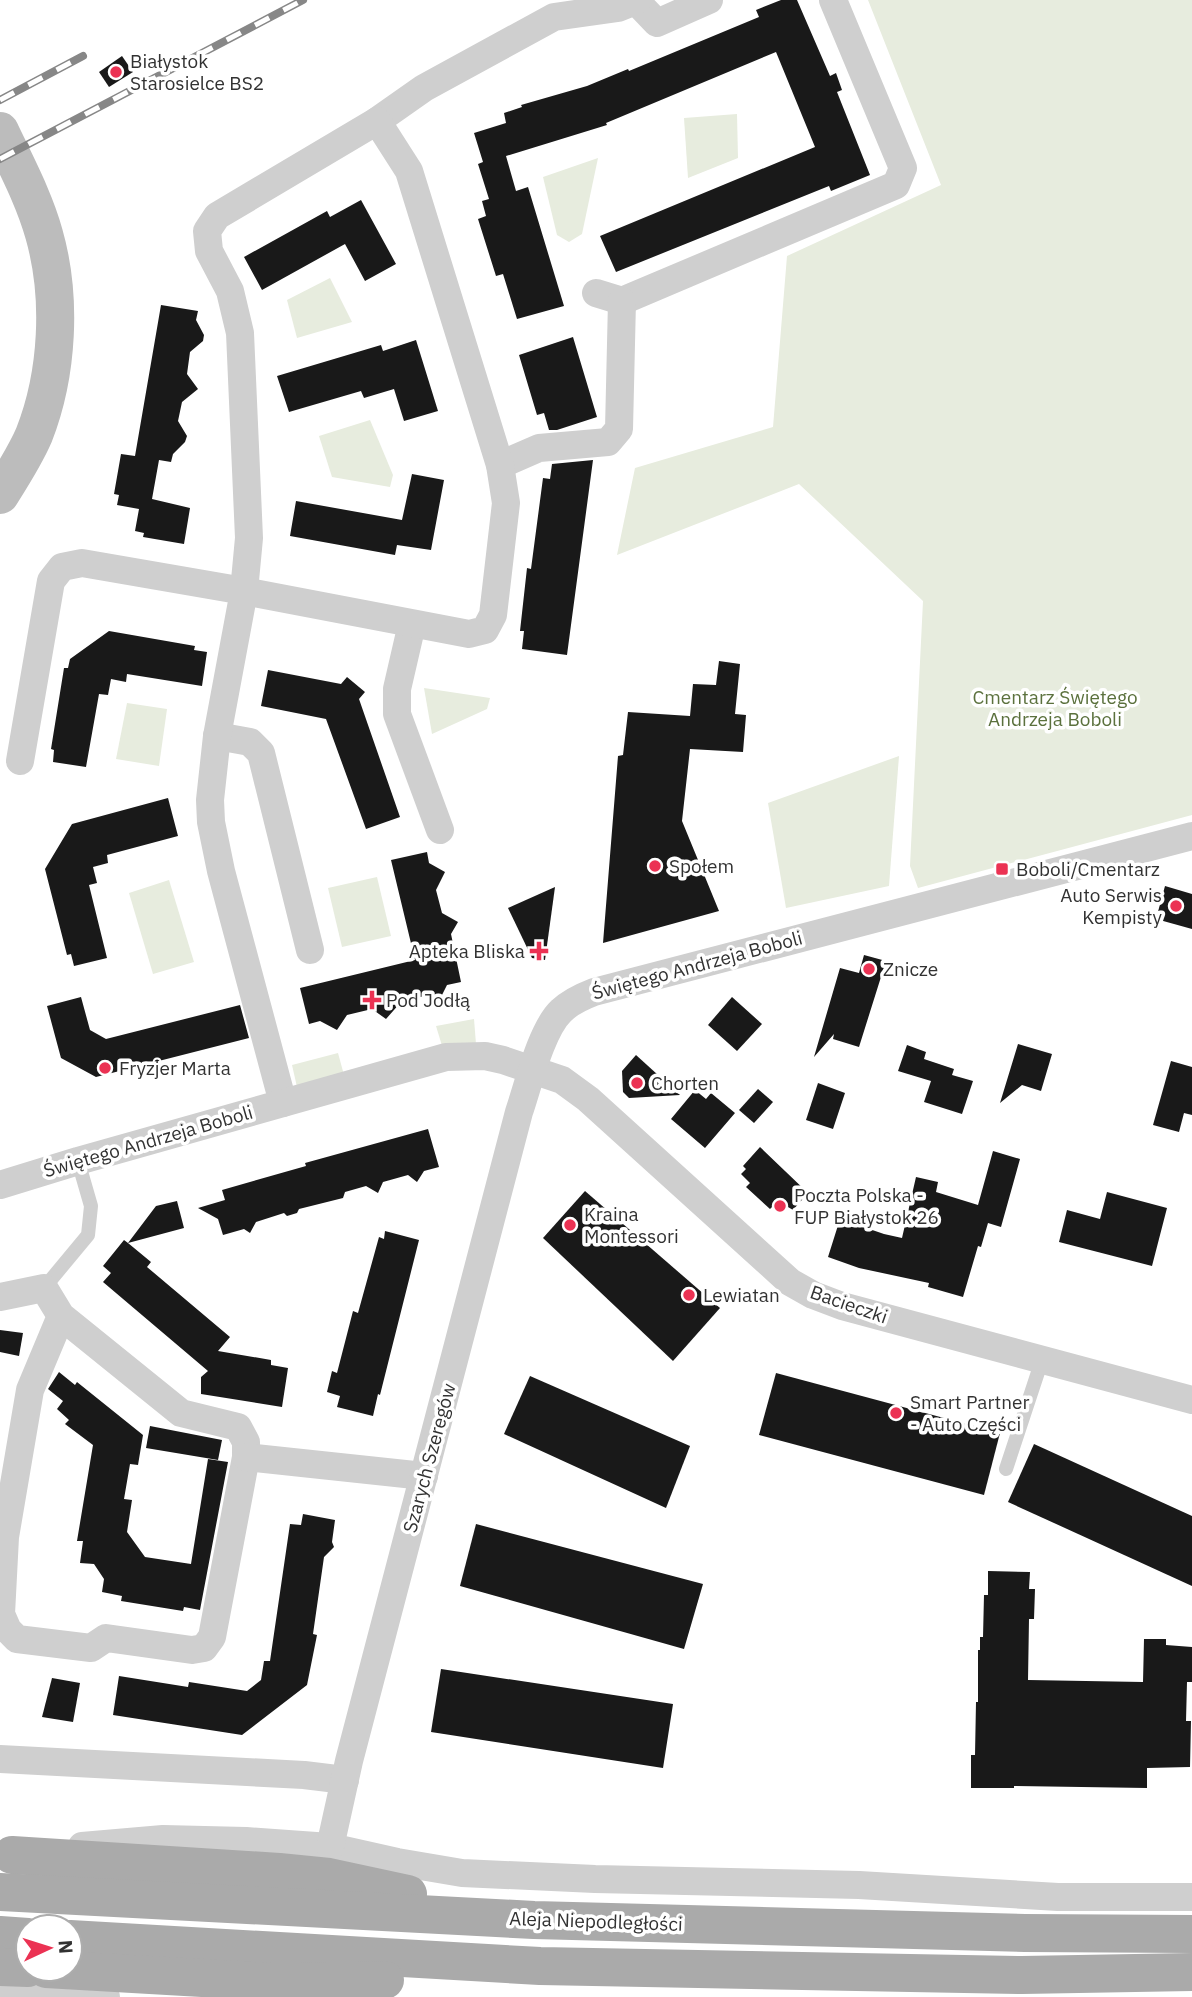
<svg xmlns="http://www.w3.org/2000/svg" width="1192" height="1997" viewBox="0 0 1192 1997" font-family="'IBM Plex Sans',sans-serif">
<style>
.green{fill:#e7ecde}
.building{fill:#191919}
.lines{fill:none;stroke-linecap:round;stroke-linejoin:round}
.lane{stroke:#cfcfcf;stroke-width:14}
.street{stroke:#cfcfcf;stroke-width:28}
.secondary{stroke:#bcbcbc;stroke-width:38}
.primary{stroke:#aaa;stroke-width:38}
.rail-casing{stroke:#878787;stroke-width:8}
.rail{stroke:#fff;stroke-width:5;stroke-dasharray:16;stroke-linecap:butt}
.poi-dot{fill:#eb3253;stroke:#fff;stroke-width:2.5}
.labels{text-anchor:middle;stroke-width:7;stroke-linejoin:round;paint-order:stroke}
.poi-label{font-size:19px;fill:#323232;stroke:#fff;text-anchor:start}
.park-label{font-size:19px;fill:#5b713d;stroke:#fff}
.street-label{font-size:19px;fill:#323232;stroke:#fff}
</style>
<rect width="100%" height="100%" fill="#fff"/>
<g class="green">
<polygon points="868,0 1192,0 1192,815 918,888 910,866 923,601 799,484 617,555 635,468 773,427 787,256 941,185"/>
<polygon points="737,114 738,158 688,178 684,118"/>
<polygon points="598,158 582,234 569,242 557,235 543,177"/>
<polygon points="330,278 352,322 297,338 287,300"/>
<polygon points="370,420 393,475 390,487 332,477 319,436"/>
<polygon points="424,688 490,698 487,709 432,734"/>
<polygon points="127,703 167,709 159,766 116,759"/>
<polygon points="899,756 889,886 786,908 768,803"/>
<polygon points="377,877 391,936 342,947 328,888"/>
<polygon points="169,880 194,962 153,974 129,893"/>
<polygon points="474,1019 476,1044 443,1049 436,1026"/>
<polygon points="338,1053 344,1075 297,1087 292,1065"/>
</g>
<g class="building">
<polygon points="781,0 797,0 830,76 836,73 842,90 837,92 870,175 831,191 829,186 616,272 600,236 815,147 776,52 606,123 607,125 506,156 516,191 528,187 564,306 517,319 503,274 496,276 478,219 486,216 482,201 489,199 478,164 483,162 474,133 506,123 504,113 522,107 521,105 587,86 628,69 629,71 759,17 756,10"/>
<polygon points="122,56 133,72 109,87 99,72"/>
<polygon points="361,200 396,264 365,281 345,244 262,290 244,257 327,211 330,217"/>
<polygon points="161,305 198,311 196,320 204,335 203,341 190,352 187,374 198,389 182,402 178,421 187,436 185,442 173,454 171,462 159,460 152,499 190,508 184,544 143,537 144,533 135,531 139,509 117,505 119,495 114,494 121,454 135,456"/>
<polygon points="573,337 597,417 557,430 549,430 544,413 537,415 519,355"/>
<polygon points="416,340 438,411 404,421 394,389 364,398 361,391 289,412 277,376 381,345 383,351"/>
<polygon points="593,460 567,655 522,649 524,631 520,631 527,568 531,569 543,478 550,479 552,464"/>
<polygon points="412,474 444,480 431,550 397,545 395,555 290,536 296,501 402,520"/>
<polygon points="109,631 195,646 194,650 207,652 202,686 127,674 126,682 111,679 108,695 99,694 86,767 53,762 54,750 51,749 64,668 68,668 70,659"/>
<polygon points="719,661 740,664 735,714 746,715 743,752 690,749 682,821 719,911 603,943 618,756 623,755 628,712 690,716 693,684 716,685"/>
<polygon points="268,670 341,684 347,677 365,692 359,699 400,817 366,829 326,719 261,706"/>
<polygon points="168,798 178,836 107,855 108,863 93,867 97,883 89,885 107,958 74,966 71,954 67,955 45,869 72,824"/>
<polygon points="427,852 429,863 445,872 436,890 442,913 458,922 451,934 461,982 447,985 438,1003 428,995 401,1002 386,1019 372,1009 347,1015 337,1030 320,1021 309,1024 300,988 415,960 391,860"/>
<polygon points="1165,886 1192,894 1192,929 1156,919"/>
<polygon points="555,887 545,960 532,958 508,908"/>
<polygon points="864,955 886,961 859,1047 833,1039 834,1034 814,1057 840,968 859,973"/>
<polygon points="81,997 90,1030 106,1039 240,1005 249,1038 96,1077 61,1058 47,1006"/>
<polygon points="732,997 762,1024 737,1051 708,1025"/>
<polygon points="1018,1044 1052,1054 1041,1091 1022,1085 1000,1103"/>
<polygon points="907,1045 926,1052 924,1059 954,1069 952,1075 973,1081 962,1114 924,1102 931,1081 898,1071"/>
<polygon points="636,1055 680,1095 629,1098 623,1092 622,1071"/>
<polygon points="1171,1061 1192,1067 1192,1115 1184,1113 1179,1132 1153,1125"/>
<polygon points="818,1083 845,1093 833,1129 806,1120"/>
<polygon points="758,1089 773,1102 754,1123 739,1110"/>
<polygon points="695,1090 706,1099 711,1093 735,1113 705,1148 671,1119"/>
<polygon points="428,1129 439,1167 424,1171 417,1182 408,1175 383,1182 378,1193 366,1186 345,1192 343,1198 299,1209 297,1213 287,1216 284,1213 256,1222 250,1233 244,1229 223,1235 218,1219 198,1208 225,1200 222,1190 306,1166 305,1163"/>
<polygon points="760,1147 808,1193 793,1210 788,1207 782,1213 774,1205 770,1209 746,1187 750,1183 741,1174 746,1169 743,1166"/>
<polygon points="993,1151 1020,1159 1001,1227 988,1223 981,1247 978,1246 963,1297 928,1287 929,1283 859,1268 828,1257 840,1219 884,1234 902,1238 916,1177 938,1182 936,1192 978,1205"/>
<polygon points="585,1191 720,1308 673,1361 543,1238"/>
<polygon points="1107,1192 1167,1208 1152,1266 1059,1242 1067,1210 1100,1219"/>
<polygon points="177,1201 184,1228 128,1243 151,1262 147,1267 230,1337 218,1351 271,1360 271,1365 288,1368 282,1407 201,1394 201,1377 208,1371 103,1282 111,1273 103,1266 124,1240 128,1243 156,1206"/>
<polygon points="385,1231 419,1240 380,1395 378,1394 373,1416 337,1407 340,1396 327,1392 332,1371 337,1373 353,1311 358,1313 379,1237 384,1239"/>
<polygon points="0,1330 23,1333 19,1356 0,1352"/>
<polygon points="59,1372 75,1385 77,1382 143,1435 138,1465 130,1464 124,1499 132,1500 127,1532 145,1557 191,1564 208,1459 228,1462 200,1610 184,1607 183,1611 121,1601 122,1596 102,1592 104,1579 94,1564 80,1563 83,1541 77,1541 93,1445 65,1424 69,1420 57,1409 63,1401 48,1389"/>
<polygon points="776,1373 1000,1433 984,1495 759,1435"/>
<polygon points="530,1376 690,1446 666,1508 504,1434"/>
<polygon points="150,1426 222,1440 218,1460 146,1448"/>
<polygon points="1034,1444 1192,1516 1192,1586 1008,1502"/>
<polygon points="303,1514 335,1520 332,1542 334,1547 324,1557 313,1634 317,1635 307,1685 242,1735 113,1715 119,1676 188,1687 189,1682 247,1691 261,1680 264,1661 270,1661 290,1524 301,1525"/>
<polygon points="476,1524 703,1584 684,1649 460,1586"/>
<polygon points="988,1571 1030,1572 1029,1589 1035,1589 1034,1619 1029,1619 1028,1680 1143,1682 1144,1639 1166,1639 1166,1645 1192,1647 1192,1682 1187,1682 1186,1721 1191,1721 1190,1767 1147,1768 1147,1788 1014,1786 1014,1788 971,1788 971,1755 975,1755 976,1702 978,1702 978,1650 980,1650 980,1637 983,1637 984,1595 988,1595"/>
<polygon points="441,1669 673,1704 663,1768 431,1732"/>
<polygon points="52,1678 80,1683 73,1722 42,1717"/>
</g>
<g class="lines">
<g class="lane">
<polyline points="44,1288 88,1235 91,1206 78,1161"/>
<polyline points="1006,1469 1042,1360"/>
</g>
<g class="street">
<polyline points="636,1 657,23 709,0"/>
<polyline points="377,121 424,88 554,17 618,8 638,0"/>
<polyline points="596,293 622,301 896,185 903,168 833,0"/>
<polyline points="500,465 539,448 608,442 619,429 622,301"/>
<polyline points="412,624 397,689 397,714 440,830"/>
<polyline points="217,736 250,742 261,753 310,950"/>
<polyline points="20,761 51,581 62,567 82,563 244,591 249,538 240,333 230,291 209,251 207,231 217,216 377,121 409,171 500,465 506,503 493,615 485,630 469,634 244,591 217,736 210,800 211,822 221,871 283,1103"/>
<polyline points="0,1185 78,1161 446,1057 485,1056 503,1060 562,1080 588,1099 790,1282 813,1295 842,1306 1192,1400"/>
<polyline points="0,1297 44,1288 61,1316 181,1413 238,1427 246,1442 246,1457 212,1637 204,1648 192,1650 106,1638 91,1648 17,1639 8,1630 1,1614 5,1537 30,1390 61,1316"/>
<polyline points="246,1457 424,1476"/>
<polyline points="0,1759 304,1775 345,1780"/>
<polyline points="82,1846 163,1839 246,1841 330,1847 397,1862 462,1873 595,1879 859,1885 1058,1897 1192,1897"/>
<path d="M 330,1847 L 349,1761 L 519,1112 C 528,1086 541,1030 561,1011 C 570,1002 581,997 594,992 L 1192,836"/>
<polyline points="0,1991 106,1997"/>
</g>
<path class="secondary" d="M 0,131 C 16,165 34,198 44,234 C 62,297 58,374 34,435 C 25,456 12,476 0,495"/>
<g class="primary">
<polyline points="12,1855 279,1872 329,1877 408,1894"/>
<polyline points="0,1892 534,1920 1025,1933 1192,1934"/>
<polyline points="0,1935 28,1937"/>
<polyline points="70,1939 540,1966 1022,1975 1192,1972"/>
<polyline points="0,1967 28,1968"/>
<polyline points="46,1969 271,1982 385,1980"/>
</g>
<g class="rail-casing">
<g id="rail">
<polyline points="0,100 83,56"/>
<polyline points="0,159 303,0"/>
</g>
</g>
<use href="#rail" class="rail"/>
</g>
<g class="poi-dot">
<circle cx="116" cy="72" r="7"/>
<circle cx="655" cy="866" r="7"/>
<rect x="995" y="862" width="14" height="14" rx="3.5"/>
<circle cx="1176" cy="906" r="7"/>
<path d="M535.5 940.5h7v7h7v7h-7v7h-7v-7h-7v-7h7z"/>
<circle cx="869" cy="969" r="7"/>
<path d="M368.5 989.5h7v7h7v7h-7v7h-7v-7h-7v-7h7z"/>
<circle cx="105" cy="1068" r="7"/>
<circle cx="637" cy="1083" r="7"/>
<circle cx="780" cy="1206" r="7"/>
<circle cx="570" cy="1225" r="7"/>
<circle cx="689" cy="1295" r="7"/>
<circle cx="896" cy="1413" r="7"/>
</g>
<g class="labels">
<g class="poi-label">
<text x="130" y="68">Białystok<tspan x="130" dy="22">Starosielce BS2</tspan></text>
<text x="669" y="873">Społem</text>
<text x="1016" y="876">Boboli/Cmentarz</text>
<text x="1162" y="902" text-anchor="end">Auto Serwis<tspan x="1162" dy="22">Kempisty</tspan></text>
<text x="525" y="958" text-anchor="end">Apteka Bliska</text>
<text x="883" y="976">Znicze</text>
<text x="386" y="1007">Pod Jodłą</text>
<text x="119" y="1075">Fryzjer Marta</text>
<text x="651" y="1090">Chorten</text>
<text x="794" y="1202">Poczta Polska -<tspan x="794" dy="22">FUP Białystok 26</tspan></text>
<text x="584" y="1221">Kraina<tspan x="584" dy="22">Montessori</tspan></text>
<text x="703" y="1302">Lewiatan</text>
<text x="910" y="1409">Smart Partner<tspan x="910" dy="22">- Auto Części</tspan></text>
</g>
<g class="park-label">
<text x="1055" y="704">Cmentarz Świętego<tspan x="1055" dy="22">Andrzeja Boboli</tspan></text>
</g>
<g class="street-label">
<text transform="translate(697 965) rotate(-15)" y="7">Świętego Andrzeja Boboli</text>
<text transform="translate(148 1141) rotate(-16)" y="7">Świętego Andrzeja Boboli</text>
<text transform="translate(849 1304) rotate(19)" y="7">Bacieczki</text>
<text transform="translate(429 1458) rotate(-75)" y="7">Szarych Szeregów</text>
<text transform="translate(596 1921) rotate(2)" y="7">Aleja Niepodległości</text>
</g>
</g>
<g transform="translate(49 1948) rotate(86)"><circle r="33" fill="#ffffff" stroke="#adadad" stroke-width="2"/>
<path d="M0-5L12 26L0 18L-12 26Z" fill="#eb3253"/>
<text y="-10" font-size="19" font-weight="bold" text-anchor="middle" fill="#323232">N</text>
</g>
</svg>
